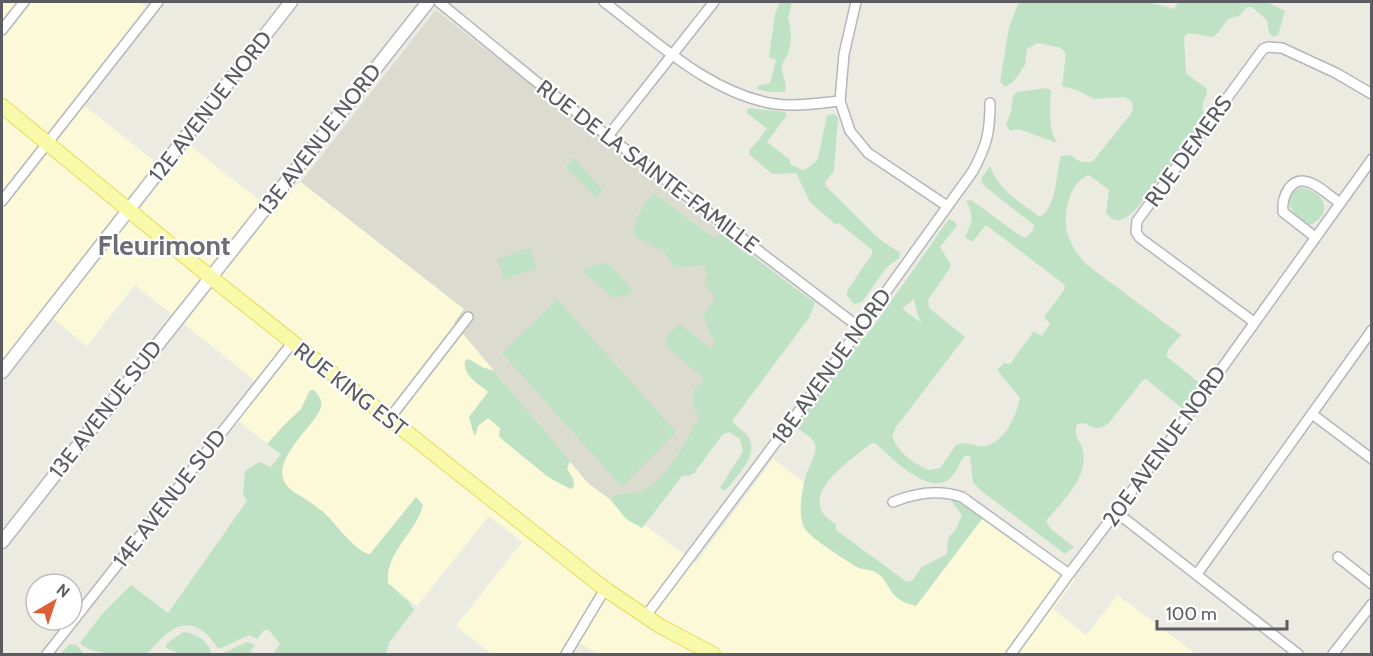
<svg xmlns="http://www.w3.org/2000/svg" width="1373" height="656" viewBox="0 0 1373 656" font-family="Cabin,sans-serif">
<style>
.commercial{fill:#fbf9d8}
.education{fill:#dcdbd0}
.green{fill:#bfe2c5;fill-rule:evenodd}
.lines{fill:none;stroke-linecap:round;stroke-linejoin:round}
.minor-casing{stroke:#b4b6bb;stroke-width:12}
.secondary-casing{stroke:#b5b7bd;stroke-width:15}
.primary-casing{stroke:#e8d85f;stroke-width:16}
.minor{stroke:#fff;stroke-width:9}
.secondary{stroke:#fff;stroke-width:12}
.primary{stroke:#f9faa9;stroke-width:14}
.labels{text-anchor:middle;stroke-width:4.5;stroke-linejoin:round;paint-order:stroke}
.street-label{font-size:22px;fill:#5a5c62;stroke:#fff}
.district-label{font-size:28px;font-weight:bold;fill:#6b6e74;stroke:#fff}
</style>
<rect width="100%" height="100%" fill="#ecebe2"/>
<polygon class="commercial" points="2,2 140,2 151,11 80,102 162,167 183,140 273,211 287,193 301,182 464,309 454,323 588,483 696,563 773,459 806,484 801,510 920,601 986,514 1075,579 1053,609 1086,635 1118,595 1196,654 599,654 571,638 561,654 492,654 456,626 522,542 489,516 417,606 259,484 281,454 233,417 259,384 135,285 87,346 47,314 2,372"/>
<polygon class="education" points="437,11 671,194 815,303 644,525 588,483 454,323 464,309 301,182 434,12"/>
<g class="green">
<path d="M 780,2 L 792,2 L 788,19 C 792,27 792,47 787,56 C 785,60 781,63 782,69 C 783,78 787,82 785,92 L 769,92 L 757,89 L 758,86 L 770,83 L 776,60 L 769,57 L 775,14 Z"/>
<path d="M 1019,2 L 1148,2 L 1174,9 L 1178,2 L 1267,2 L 1285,11 L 1278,35 L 1273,37 L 1269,33 L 1267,20 L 1252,7 L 1247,7 L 1239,16 L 1228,19 L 1218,33 L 1213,37 L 1188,33 L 1184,37 L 1186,73 L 1207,89 C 1207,101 1199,100 1205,118 L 1137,208 C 1127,218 1117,227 1106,213 L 1109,190 L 1089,175 C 1069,181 1063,215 1067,232 C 1071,245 1078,256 1087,265 L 1181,335 L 1168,350 L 1166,356 L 1202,385 L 1183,409 L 1146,379 L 1143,380 L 1109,423 C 1099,430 1094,429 1084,423 L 1077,424 C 1073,441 1081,438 1083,451 C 1089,478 1061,502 1046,521 L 1052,530 L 1074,547 L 1065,554 L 979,489 L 973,482 L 970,456 L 965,456 C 959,462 957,473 949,479 C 927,496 892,457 876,444 L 872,443 C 850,460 791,499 836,524 L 836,530 L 907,582 L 912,581 L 922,567 L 947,554 L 948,539 L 957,527 L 962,515 L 953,503 L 951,499 L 955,497 L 984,516 L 916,606 C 885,599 892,581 875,572 C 869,569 862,570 857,567 C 846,561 811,538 805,529 C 797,516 802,489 806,475 C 809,466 818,452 815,444 C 813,436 800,432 795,426 L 851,351 L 873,327 L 949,219 L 954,221 L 957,226 L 940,247 L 951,265 L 950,268 L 928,300 L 929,308 L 965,337 L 896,427 L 892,436 C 898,453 913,463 929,470 L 940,468 L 956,445 C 969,440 973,447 984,446 C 1004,444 1017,415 1020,398 L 997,370 L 1004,363 L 1010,364 L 1034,331 L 1042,336 L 1050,324 L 1044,317 L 1064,290 L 1065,285 L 986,225 L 972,242 L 965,237 C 972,222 975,216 966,201 L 971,200 L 1019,235 L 1026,238 L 1033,230 L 1034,225 L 983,185 L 981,179 L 990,166 C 999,191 1020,202 1040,217 C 1058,205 1055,175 1061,156 L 1071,155 C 1078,162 1083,163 1093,161 L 1133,111 L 1132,102 L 1125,97 L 1094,99 L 1079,91 L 1062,86 L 1066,53 L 1059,47 L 1037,43 L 1027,49 L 1025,65 L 1013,82 L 1005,87 L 1000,82 L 1009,27 ZM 914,299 L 918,316 L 922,323 L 902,309 Z"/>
<path d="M 1047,88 L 1051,91 C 1050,109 1048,127 1057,143 L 1019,129 L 1010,131 L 1006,125 L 1011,112 L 1013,96 L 1017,92 Z"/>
<polygon points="749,108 785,112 787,115 767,142 790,160 790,164 803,170 811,166 818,159 827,115 834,114 838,117 834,171 825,182 826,186 878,238 900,253 899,258 886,268 862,302 854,304 847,296 847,291 872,254 872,250 839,223 835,224 810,202 796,173 772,174 750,155 749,151 767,129 746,112"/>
<polygon points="574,158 603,190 596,197 566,167"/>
<path d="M 1302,188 C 1324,191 1335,213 1310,225 C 1295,219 1274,193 1302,188 Z"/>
<path d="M 654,193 L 712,237 L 716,237 L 720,234 L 724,235 L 815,303 L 809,318 L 732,421 C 736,426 742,430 746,434 C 763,453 736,476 725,491 L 720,488 L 743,451 L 740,439 L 729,432 L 723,434 L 694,473 L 688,476 L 682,476 L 642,528 L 626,519 L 610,499 L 614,495 C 622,493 630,494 638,492 C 664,485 688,439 699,417 L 694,407 L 694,390 L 704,379 L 665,345 L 670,332 L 680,324 L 710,348 L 715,343 L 703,317 L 715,298 L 704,282 L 707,274 L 705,266 L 674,267 L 664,251 L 635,237 C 632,221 643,204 654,193 Z"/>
<polygon points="530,248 537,268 504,279 497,259"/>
<polygon points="602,263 612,267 631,288 631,293 616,298 613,297 582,271"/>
<polygon points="557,299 676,432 622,487 502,353"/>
<path d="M 469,359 L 482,367 L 494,371 L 570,461 L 567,469 C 571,475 576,481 573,488 L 570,489 L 548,477 L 504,441 L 499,436 L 500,428 L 488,418 L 478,426 L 476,434 L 474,435 L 469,417 L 488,392 C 478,383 463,376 465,361 Z"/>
<path d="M 310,390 L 314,390 C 318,395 323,400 321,407 C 317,425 265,462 288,487 C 290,490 296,493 299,495 C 310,502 324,511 332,521 C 340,530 358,553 370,554 L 416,497 L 423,505 C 416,533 385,552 388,583 L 409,602 L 414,610 L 389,643 L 386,654 L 273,654 L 280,644 L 269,630 L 264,630 L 257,639 L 249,635 L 219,649 C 214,644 210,636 203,631 C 179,614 162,638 147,654 C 127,655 92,656 80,643 L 102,614 L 131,585 L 168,613 L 247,501 L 243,495 L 245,471 L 259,462 L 271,467 L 281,454 L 267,444 L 284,425 L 301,409 Z"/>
<path d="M 183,632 C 196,633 209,641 211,654 L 180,654 L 166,648 L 166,644 Z"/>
<polygon points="247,642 255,645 250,651 255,654 221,654"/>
<polygon points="70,644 77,645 84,654 60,654"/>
</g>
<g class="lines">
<g class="minor-casing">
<g id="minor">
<polyline points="439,2 533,79 860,328"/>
<path d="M 604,2 C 655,40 711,95 776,104 C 797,107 819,103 840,101"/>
<polyline points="856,2 844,54 840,101 850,131 868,153 947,206"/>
<polyline points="2,30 24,2"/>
<polyline points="608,136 714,2"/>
<polyline points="2,201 158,2"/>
<path d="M 1315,237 L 1283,212 C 1281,196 1292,174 1311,183 C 1321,187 1331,197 1340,203"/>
<polyline points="1254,322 1140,238 1136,232 1137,221 1263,49 1268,47 1282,48 1336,73 1372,94"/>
<polyline points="1312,414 1372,459"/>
<polyline points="389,419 468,317"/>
<path d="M 893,502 C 915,493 938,489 962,497 L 1069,574"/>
<polyline points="1116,512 1298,654"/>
<polyline points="1338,557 1372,584"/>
<polyline points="1197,574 1372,330"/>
<path d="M 645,617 L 826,375 L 973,171 C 987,145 990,132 990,103"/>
<polyline points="47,654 293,342"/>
<polyline points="566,654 605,589"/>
<polyline points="1011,654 1069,574 1169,442 1372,159"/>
<polyline points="1333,654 1372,604"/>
</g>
</g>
<g class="secondary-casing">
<g id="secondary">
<polyline points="2,372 291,2"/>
<polyline points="2,542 428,2"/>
</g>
</g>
<g class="primary-casing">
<polyline id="primary" points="2,106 209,276 605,589 660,626 713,654"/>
</g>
<use href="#minor" class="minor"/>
<use href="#secondary" class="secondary"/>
<use href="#primary" class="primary"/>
</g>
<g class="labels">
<g class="street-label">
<text transform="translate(210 106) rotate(-52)" y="8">12E AVENUE NORD</text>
<text transform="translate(319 139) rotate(-52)" y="8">13E AVENUE NORD</text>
<text transform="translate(1188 151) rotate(-54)" y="8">RUE DEMERS</text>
<text transform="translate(648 166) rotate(37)" y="8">RUE DE LA SAINTE-FAMILLE</text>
<text transform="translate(831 366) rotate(-54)" y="8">18E AVENUE NORD</text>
<text transform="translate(351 389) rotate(38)" y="8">RUE KING EST</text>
<text transform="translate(105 409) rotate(-52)" y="8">13E AVENUE SUD</text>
<text transform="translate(1164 446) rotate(-54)" y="8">20E AVENUE NORD</text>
<text transform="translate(169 498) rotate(-52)" y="8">14E AVENUE SUD</text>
</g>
<g class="district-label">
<text x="164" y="255">Fleurimont</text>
</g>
</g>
<rect width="1373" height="656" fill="none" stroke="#5a5c62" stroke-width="6"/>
<g transform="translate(54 602) rotate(39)"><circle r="28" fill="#ffffff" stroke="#bdbec0" stroke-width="1.5"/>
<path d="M0-4.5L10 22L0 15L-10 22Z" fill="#de5f36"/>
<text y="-9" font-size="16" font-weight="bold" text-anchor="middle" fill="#5a5c62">N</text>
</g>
<path d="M1157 620v9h130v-9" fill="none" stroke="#5a5c62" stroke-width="3"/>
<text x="1166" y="620" font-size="18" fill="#5a5c62" stroke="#ffffff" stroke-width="4.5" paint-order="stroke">100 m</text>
</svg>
